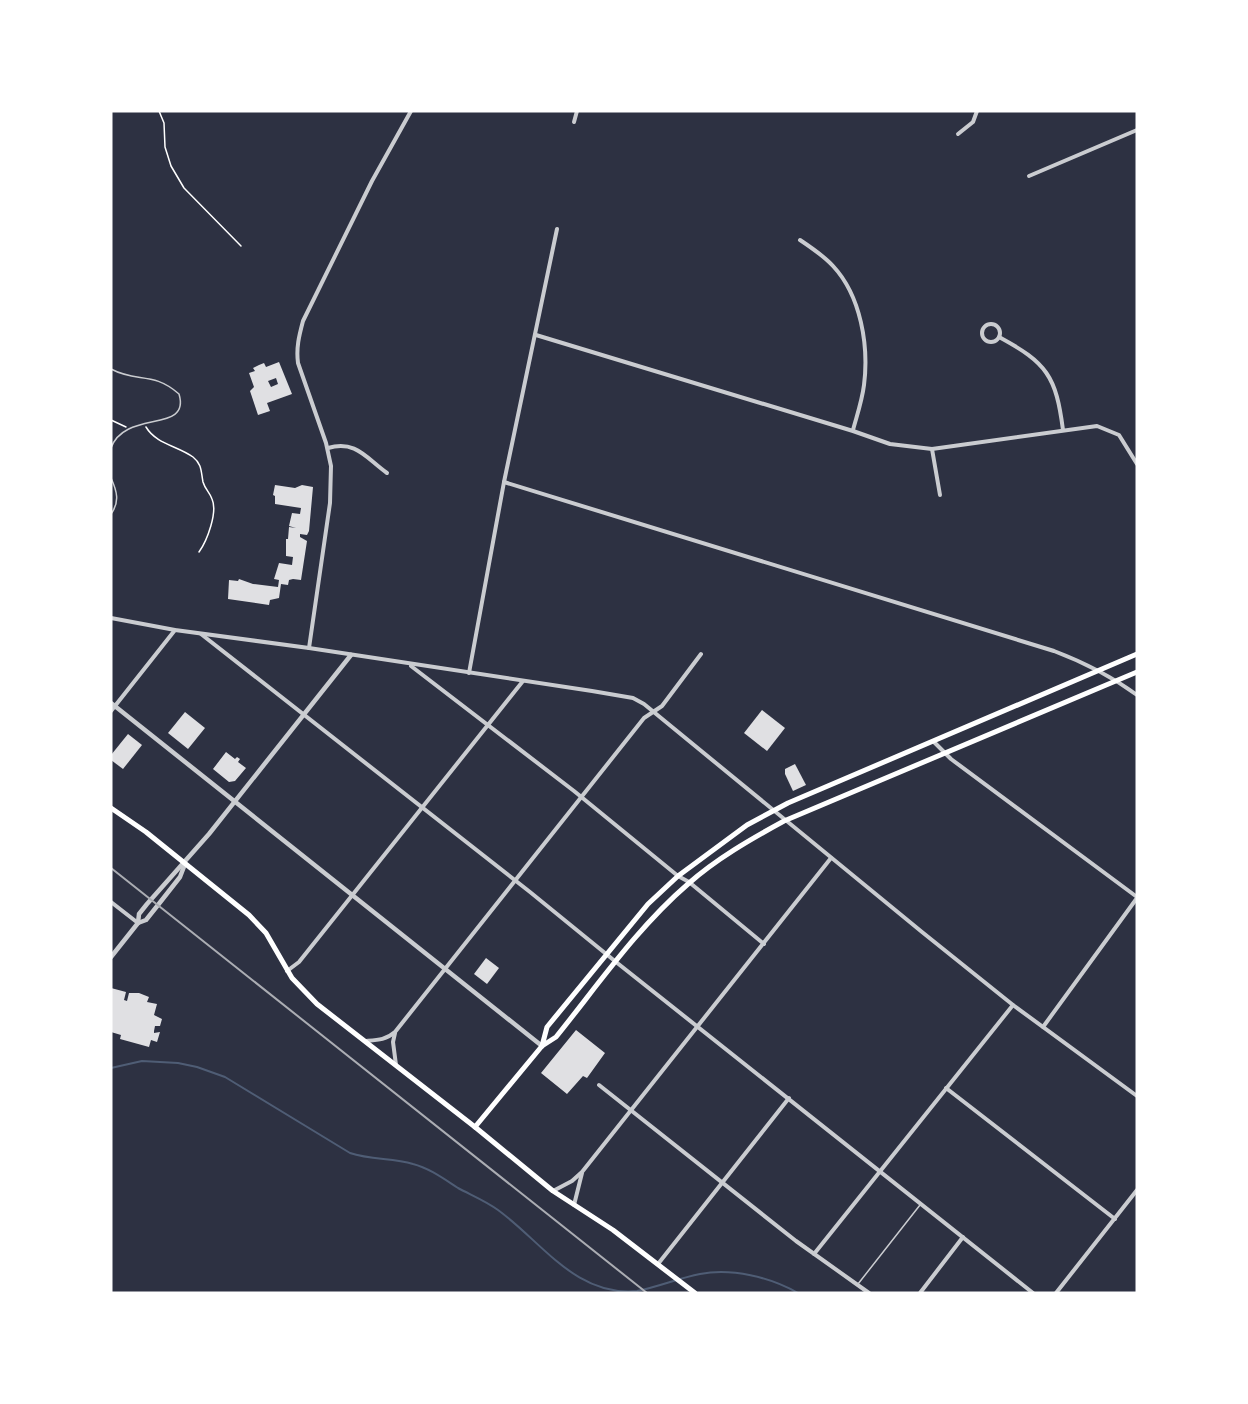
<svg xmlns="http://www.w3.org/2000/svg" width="1248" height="1404" viewBox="0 0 1248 1404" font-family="'Playfair Display',serif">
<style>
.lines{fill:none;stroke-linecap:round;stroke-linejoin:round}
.stream{stroke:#4f5d75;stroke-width:2}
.building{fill:#e0e0e3;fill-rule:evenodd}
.path{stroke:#fff;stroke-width:1.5}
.service{stroke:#caccd0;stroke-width:1.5}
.minor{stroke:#caccd0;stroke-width:4}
.tertiary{stroke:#caccd0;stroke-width:4.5}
.secondary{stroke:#fff;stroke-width:5}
.primary{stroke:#fff;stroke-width:5}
.rail{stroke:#abadb3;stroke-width:2}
</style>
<rect width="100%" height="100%" fill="#2d3142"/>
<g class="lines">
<path class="stream" d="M 111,1068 L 142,1061 L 178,1063 L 197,1067 L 225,1077 L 350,1153 C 371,1160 392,1158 413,1164 C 429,1168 444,1179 458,1188 C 471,1195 486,1201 498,1210 C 542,1242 576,1297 637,1291 C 658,1287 679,1278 700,1274 C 732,1268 770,1277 798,1293"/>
</g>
<g class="building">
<path d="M 279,362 L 292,394 L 267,403 L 270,411 L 258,415 L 250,391 L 254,387 L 249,373 L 255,371 L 253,368 L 259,365 L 264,363 L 266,367 ZM 276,378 L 278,384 L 271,387 L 268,381 Z"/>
<polygon points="275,485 295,488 302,485 313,487 309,531 307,535 300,534 300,537 307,541 301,580 293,579 289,580 288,585 281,584 279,598 270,600 269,605 228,599 229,580 238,581 239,579 253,584 278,587 279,580 274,579 279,563 292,565 293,557 286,556 286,539 288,539 289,527 296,528 289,526 292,513 300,514 301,508 275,504 275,496 273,495"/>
<polygon points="762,710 785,728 767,751 744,733"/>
<polygon points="185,712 205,728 188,749 168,733"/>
<polygon points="128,734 142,745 123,769 111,760 111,755"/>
<polygon points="226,752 235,759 237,757 240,759 238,762 246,768 235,781 229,782 213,769"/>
<polygon points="795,764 806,785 793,791 785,774 785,769"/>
<polygon points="486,958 499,968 487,984 474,974"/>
<polygon points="111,988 126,992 124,1000 127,1001 129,993 139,993 149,997 147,1002 157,1004 154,1015 162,1019 160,1026 155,1026 154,1031 154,1033 160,1032 157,1042 151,1040 149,1047 120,1039 121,1035 111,1032"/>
<polygon points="576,1030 605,1053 587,1078 583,1076 567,1094 541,1073"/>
</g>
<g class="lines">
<g class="path">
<polyline points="159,111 164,123 165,147 171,166 184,188 241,246"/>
<polyline points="111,420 126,427"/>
<path d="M 146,427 C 156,444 178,446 193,457 C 202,464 201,472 203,482 C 205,489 210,493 212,499 C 218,512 207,541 199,552"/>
</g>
<g class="service">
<path d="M 111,369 C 137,383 153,371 179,394 C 191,434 125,409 111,448"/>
<path d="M 111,478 C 117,491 120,502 111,514"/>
<polyline points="858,1284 920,1205"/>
</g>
<g class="minor">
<polyline points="574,122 577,111"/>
<polyline points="958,134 973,122 977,111"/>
<polyline points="1029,176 1137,130"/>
<path d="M 800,240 C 812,248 824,256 833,266 C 861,296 869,346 864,385 C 862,401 857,415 853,430"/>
<circle cx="991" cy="333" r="9"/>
<polyline points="536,335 853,431 890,444 932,449 1097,426 1119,435 1137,464"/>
<path d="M 999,337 C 1047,363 1056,376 1063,430"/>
<path d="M 328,448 C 356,440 366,458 387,473"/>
<polyline points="932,449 940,495"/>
<path d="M 504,482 L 1054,651 C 1083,662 1111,676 1137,695"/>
<polyline points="111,618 175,630 309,648 592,691 633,698 644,704 922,932 1013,1005 1137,1096"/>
<polyline points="201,634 530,892 616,962 1033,1293"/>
<path d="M 309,648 L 330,503 L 331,466 L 326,443 L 298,363 C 296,348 299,336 303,321 L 372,181 L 411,111"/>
<polyline points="411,666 574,791 678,876 689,882 764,944"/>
<polyline points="469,673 504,482 557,229"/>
<polyline points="111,711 175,630"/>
<polyline points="934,742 951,759 1137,897"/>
<polyline points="111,902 138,923"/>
<polyline points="287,971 299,962 523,681"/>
<polyline points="1043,1027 1137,898"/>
<polyline points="395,1033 393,1042 396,1065"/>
<path d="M 365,1041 C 377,1040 386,1040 395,1032 L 644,718 L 662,706 L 701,654"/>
<polyline points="599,1085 796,1241 869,1293"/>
<polyline points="946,1088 1115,1219"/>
<polyline points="553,1191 572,1181 582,1172 831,858"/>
<polyline points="574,1205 582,1173"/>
<polyline points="814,1254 1013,1005"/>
<polyline points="658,1264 789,1098"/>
<polyline points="920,1293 963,1237"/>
<polyline points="1056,1293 1137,1190"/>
</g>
<g class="tertiary">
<polyline points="111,703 542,1046"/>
<polyline points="138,923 139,914 147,904 209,834 351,655"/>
<polyline points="111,957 138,923 146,920 158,905 180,877 185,864"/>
</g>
<g class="secondary">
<polyline points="542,1046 547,1027 648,904 678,876 747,825 788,803 1137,654"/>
<path d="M 475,1127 L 542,1046 L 556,1037 C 598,985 637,928 688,884 C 716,859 751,839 784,821 L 1137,672"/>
</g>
<polyline class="primary" points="111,808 146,832 249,915 266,933 292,978 317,1004 475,1127 553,1191 613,1230 695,1293"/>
<polyline class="rail" points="111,868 647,1293"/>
</g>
<rect width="1248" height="1404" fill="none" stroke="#ffffff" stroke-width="225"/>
</svg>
